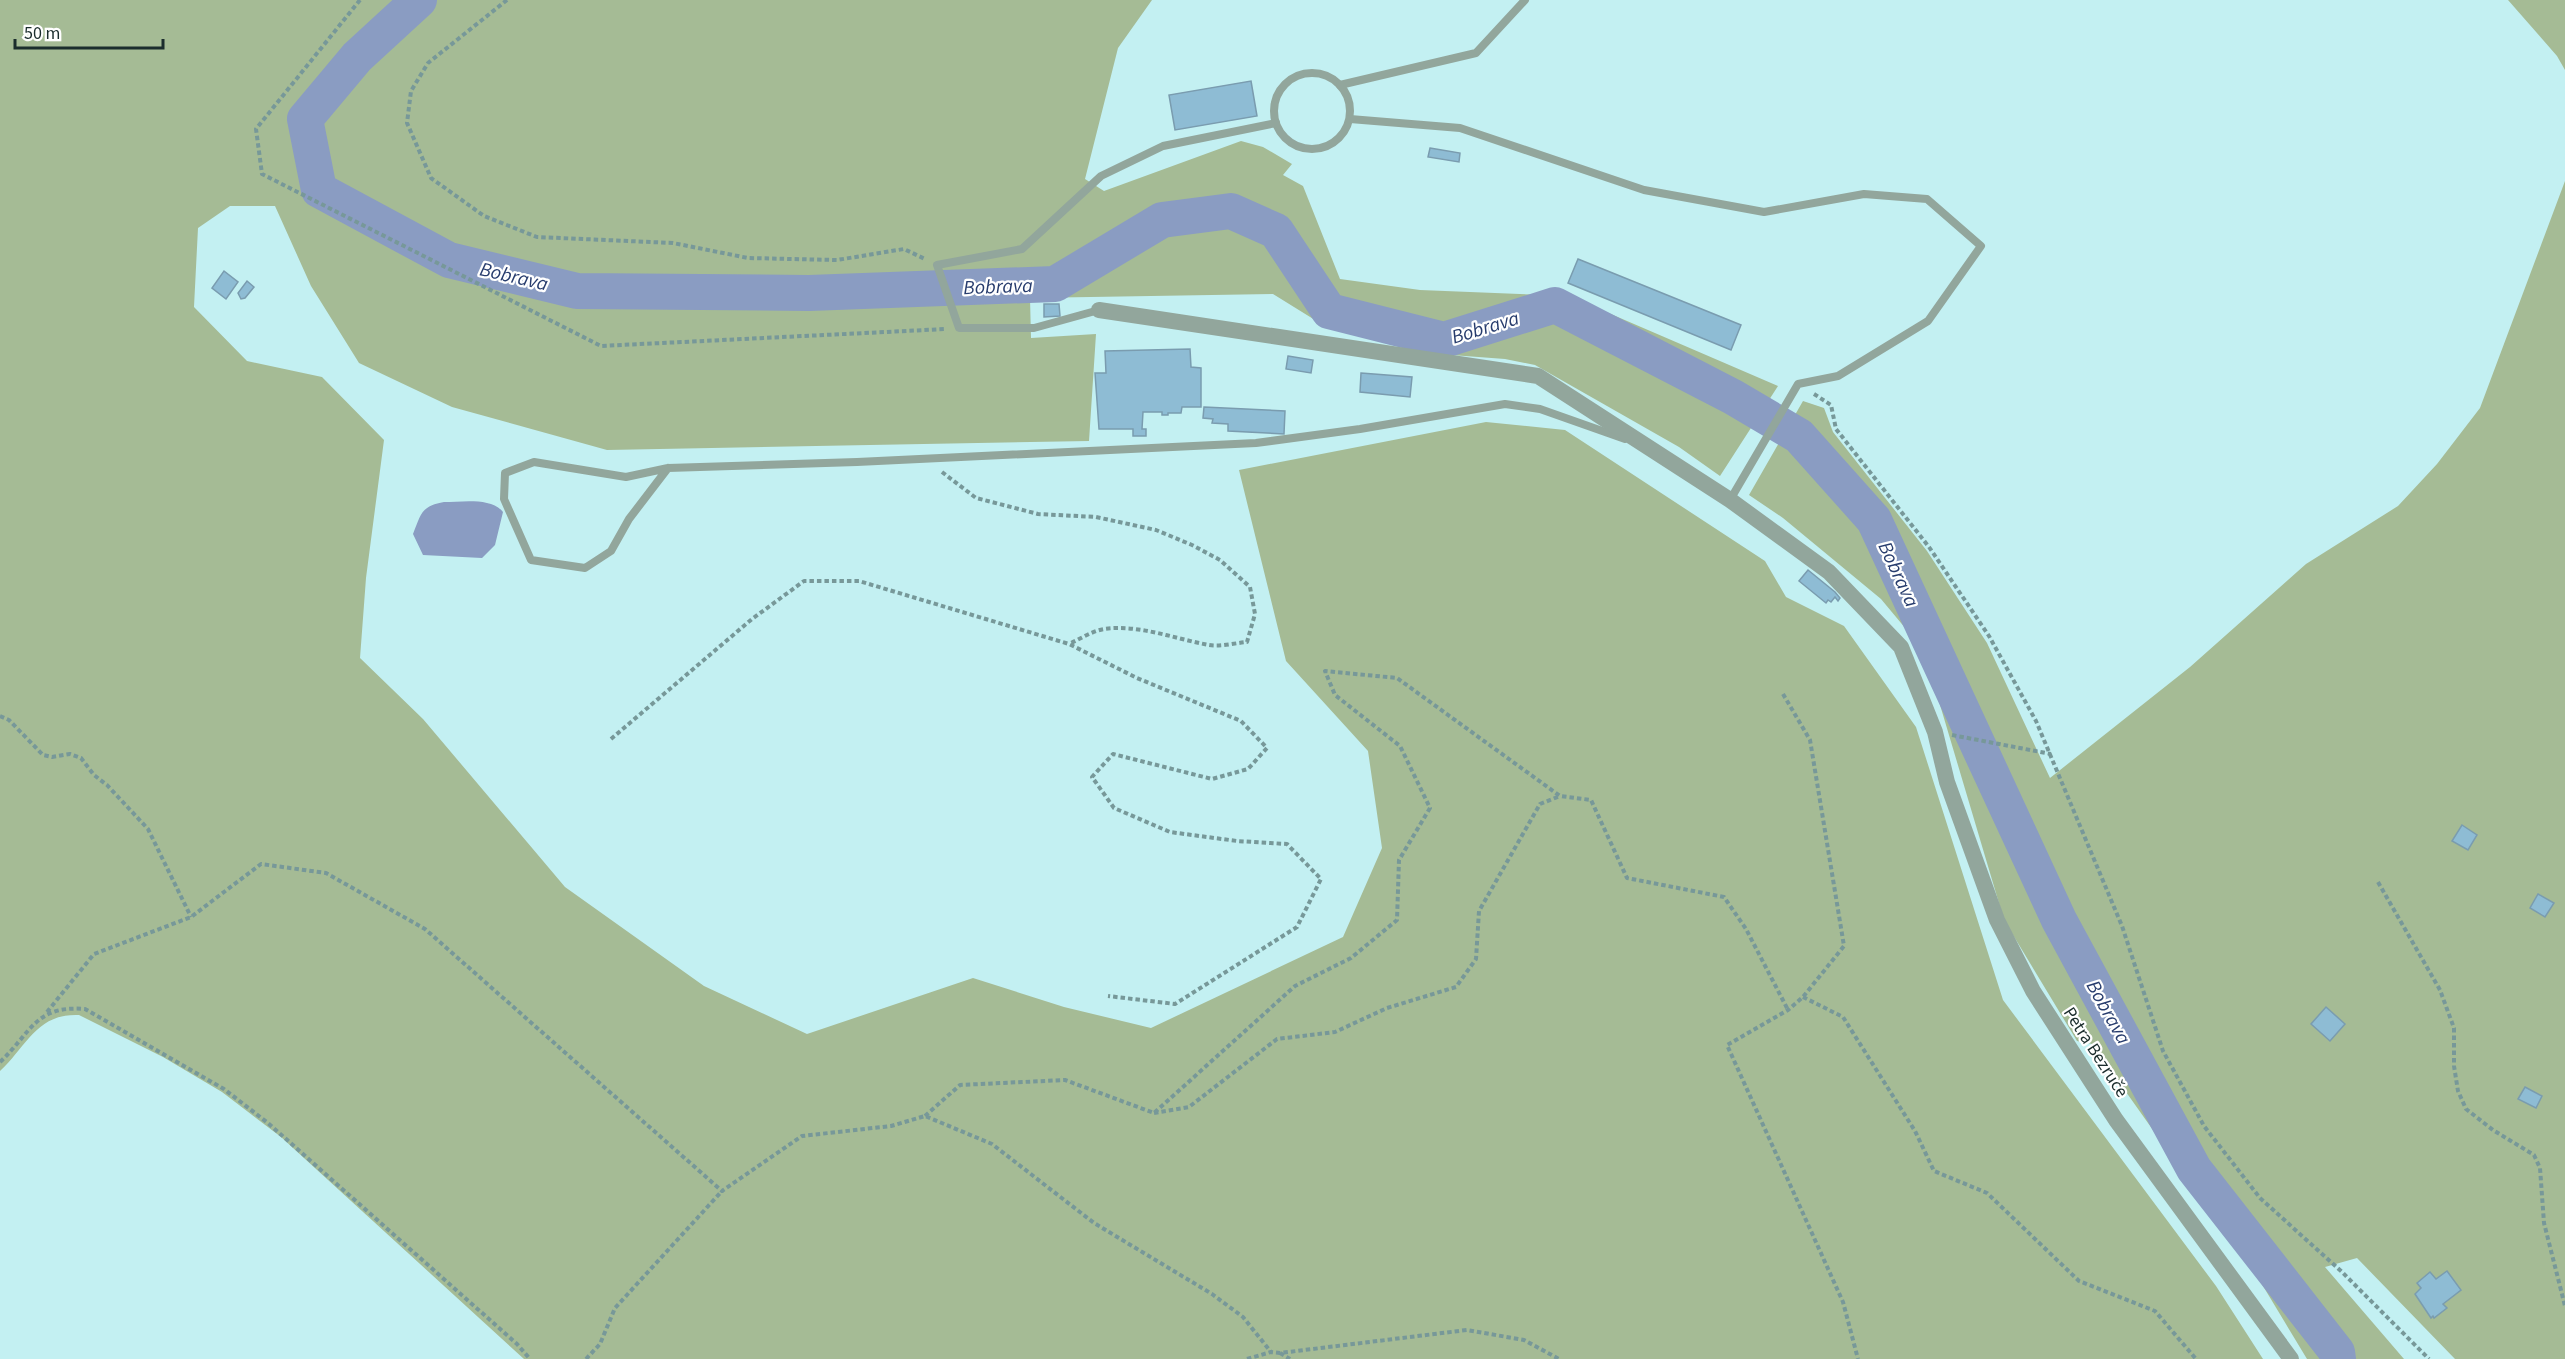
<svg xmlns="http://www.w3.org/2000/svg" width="2565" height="1359" viewBox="0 0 2565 1359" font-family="'Source Sans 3',sans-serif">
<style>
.green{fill:#a5bb95}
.water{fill:#8a9cc2}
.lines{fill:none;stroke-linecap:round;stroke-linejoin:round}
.river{stroke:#8a9cc2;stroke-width:36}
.building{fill:#8ebcd4;stroke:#7a9caf;stroke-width:1.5}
.path{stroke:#779899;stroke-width:4;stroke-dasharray:4.5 3;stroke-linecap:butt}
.service{stroke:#92a69c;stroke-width:8}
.minor{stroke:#92a69c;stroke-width:16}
.labels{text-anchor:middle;stroke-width:4.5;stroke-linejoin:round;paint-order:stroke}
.street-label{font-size:18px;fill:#1b2d2d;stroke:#fff}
.water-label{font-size:20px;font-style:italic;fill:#273c6d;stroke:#fff}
</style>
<rect width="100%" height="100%" fill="#c3f0f2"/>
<g class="green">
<path d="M 0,0 L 1152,0 L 1118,48 L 1085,179 L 1104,191 L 1241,141 L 1263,147 L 1292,164 L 1283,175 L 1303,186 L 1340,279 L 1420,290 L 1569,296 L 1778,386 L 1720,476 L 1679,447 L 1535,365 L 1505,359 L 1425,353 L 1323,325 L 1273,294 L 1030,298 L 1031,338 L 1096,334 L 1089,441 L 607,450 L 452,407 L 359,363 L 311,286 L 275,206 L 230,206 L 198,228 L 194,307 L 247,361 L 322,377 L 384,440 L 366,578 L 360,658 L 423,719 L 565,887 L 704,986 L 807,1034 L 973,978 L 1064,1007 L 1151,1028 L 1343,937 L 1382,848 L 1368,751 L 1286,661 L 1239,470 L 1486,422 L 1565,430 L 1765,561 L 1786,597 L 1844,626 L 1916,727 L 2003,1000 L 2216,1286 L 2263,1359 L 524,1359 L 281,1137 L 222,1092 L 163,1057 L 79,1015 C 37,1013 27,1046 0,1071 Z"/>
<polygon points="2508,0 2565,0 2565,70 2557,56"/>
<polygon points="2565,181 2565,1359 2455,1359 2357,1258 2325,1267 2404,1359 2307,1359 2260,1281 2092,1044 2077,1041 2004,920 1935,688 1916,641 1881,599 1783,518 1749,495 1803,401 1824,408 1833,432 1927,551 1987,643 2050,778 2190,667 2306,564 2398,506 2437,464 2480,408"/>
</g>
<path class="water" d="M 444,502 C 462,502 491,497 503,512 L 495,545 L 482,558 L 423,555 L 413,534 C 421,514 421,506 444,502 Z"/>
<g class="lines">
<polyline class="river" points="419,0 357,57 305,119 319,190 449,260 577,291 809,293 1055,284 1162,220 1231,211 1276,231 1329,311 1444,340 1555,305 1733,397 1799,436 1874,520 2059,920 2194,1169 2337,1352 2338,1359"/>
</g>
<g class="building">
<polygon points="1251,81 1257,116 1175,130 1169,95"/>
<polygon points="1430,148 1460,153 1459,162 1428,157"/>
<polygon points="1578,259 1741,325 1731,350 1568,283"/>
<polygon points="224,271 238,282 226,299 212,288"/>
<polygon points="247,281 254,287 245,298 241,299 238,293"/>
<polygon points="1044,304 1059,304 1060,316 1044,317"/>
<polygon points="1190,349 1191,367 1201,368 1201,407 1182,407 1181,413 1168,413 1168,415 1162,415 1162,412 1143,412 1142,429 1146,429 1146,436 1133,436 1133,429 1099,429 1095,373 1106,373 1105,351"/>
<polygon points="1288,356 1313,360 1311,373 1286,369"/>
<polygon points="1361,373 1412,377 1410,397 1360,392"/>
<polygon points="1204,407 1285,411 1284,434 1228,431 1228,424 1212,423 1213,419 1203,418"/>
<polygon points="1808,570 1835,592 1840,598 1838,601 1835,597 1831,602 1828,600 1826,603 1799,581"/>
<polygon points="2462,825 2477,835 2468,850 2452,841"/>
<polygon points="2538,894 2554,903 2545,917 2530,908"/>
<polygon points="2326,1007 2345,1024 2330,1041 2311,1024"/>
<polygon points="2525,1087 2542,1096 2536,1108 2518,1099"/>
<polygon points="2447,1271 2461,1290 2443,1304 2447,1308 2434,1318 2433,1316 2431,1318 2415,1294 2421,1288 2417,1283 2430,1272 2436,1279"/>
</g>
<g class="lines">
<g class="path">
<polyline points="360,0 256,129 262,174 601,346 946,329"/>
<polyline points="507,0 428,63 411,91 407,123 431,178 484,216 537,237 673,243 748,258 837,260 904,249 925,259"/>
<polyline points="1814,394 1831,405 1836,429 1929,547 1989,636 2036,721 2122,926 2163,1051 2204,1126 2260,1198 2342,1272 2429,1359"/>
<path d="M 942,472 L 976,498 L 1038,514 L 1096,517 L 1156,530 L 1192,545 L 1220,560 L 1250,587 L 1255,614 L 1247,642 C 1235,643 1221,647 1209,645 C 1175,639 1139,624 1104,629 C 1092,631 1080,639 1069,644"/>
<polyline points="1783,694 1810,740 1844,946 1803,997 1788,1010 1727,1045 1843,1302 1858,1359"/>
<polyline points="0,716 9,720 43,755 52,757 70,754 81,758 94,775 107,785 148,829 191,917"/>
<polyline points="1952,735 2051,754"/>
<polyline points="611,739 752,619 804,581 859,581 1069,644 1137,678 1241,721 1267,748 1248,769 1212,779 1113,754 1092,777 1114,808 1170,832 1237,841 1287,844 1321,879 1297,927 1175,1004 1108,996"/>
<polyline points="2378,882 2440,990 2454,1028 2454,1066 2458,1091 2466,1109 2493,1130 2534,1155 2540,1168 2544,1223 2565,1306"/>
<polyline points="1803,997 1843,1017 1915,1131 1934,1171 1987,1193 2079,1281 2155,1311 2196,1359"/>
<polyline points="47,1012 94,954 191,917 261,864 326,873 425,929 722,1191 802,1136 891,1126 925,1116 992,1144 1094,1223 1212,1294 1243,1317 1271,1352"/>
<path d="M 0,1062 C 32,1032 35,1005 85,1009 L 224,1089 L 268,1123 L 517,1344 L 530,1359"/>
<polyline points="1154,1113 1189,1107 1277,1039 1335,1032 1387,1008 1456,987 1476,959 1479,911 1540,804 1560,796"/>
<polyline points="925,1116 960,1085 1065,1080 1154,1113 1295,986 1351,958 1397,920 1399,860 1430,808 1400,746 1335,695 1325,671 1397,678 1560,796 1591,800 1627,878 1724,897 1746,929 1788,1010"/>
<polyline points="1280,1353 1290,1359"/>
<polyline points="586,1359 600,1344 615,1308 722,1191"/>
<polyline points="1247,1359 1271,1352 1280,1353 1467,1330 1524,1340 1559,1359"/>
</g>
<g class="service">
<circle cx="1312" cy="111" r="38"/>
<polyline points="1340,85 1476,53 1525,0"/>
<polyline points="1350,119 1460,128 1644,190 1764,212 1864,194 1927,199 1981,246 1928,321 1838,376 1798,384 1730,500"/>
<polyline points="1099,310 1034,328 959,328 937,265 1022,249 1101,176 1163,146 1276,123"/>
<polyline points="668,468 629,519 611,551 585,568 531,560 504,499 505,473 534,462 626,477 668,468 857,462 1256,443 1360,429 1505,404 1540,409 1625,439"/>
</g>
<polyline class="minor" points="1099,310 1538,376 1730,500 1829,572 1901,647 1935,732 1947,782 1997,920 2033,991 2116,1120 2291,1359"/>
</g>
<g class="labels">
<g class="street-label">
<text transform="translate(2096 1052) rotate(57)" y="6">Petra Bezruče</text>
</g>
<g class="water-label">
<text transform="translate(514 276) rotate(13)" y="7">Bobrava</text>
<text transform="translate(998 286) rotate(-2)" y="7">Bobrava</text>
<text transform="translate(1485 327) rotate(-17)" y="7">Bobrava</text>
<text transform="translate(1899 574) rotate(65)" y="7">Bobrava</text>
<text transform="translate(2109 1012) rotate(61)" y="7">Bobrava</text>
</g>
</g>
<path d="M15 39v9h148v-9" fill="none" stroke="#1b2d2d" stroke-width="3"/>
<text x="24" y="39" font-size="18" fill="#1b2d2d" stroke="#ffffff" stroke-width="4.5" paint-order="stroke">50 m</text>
</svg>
